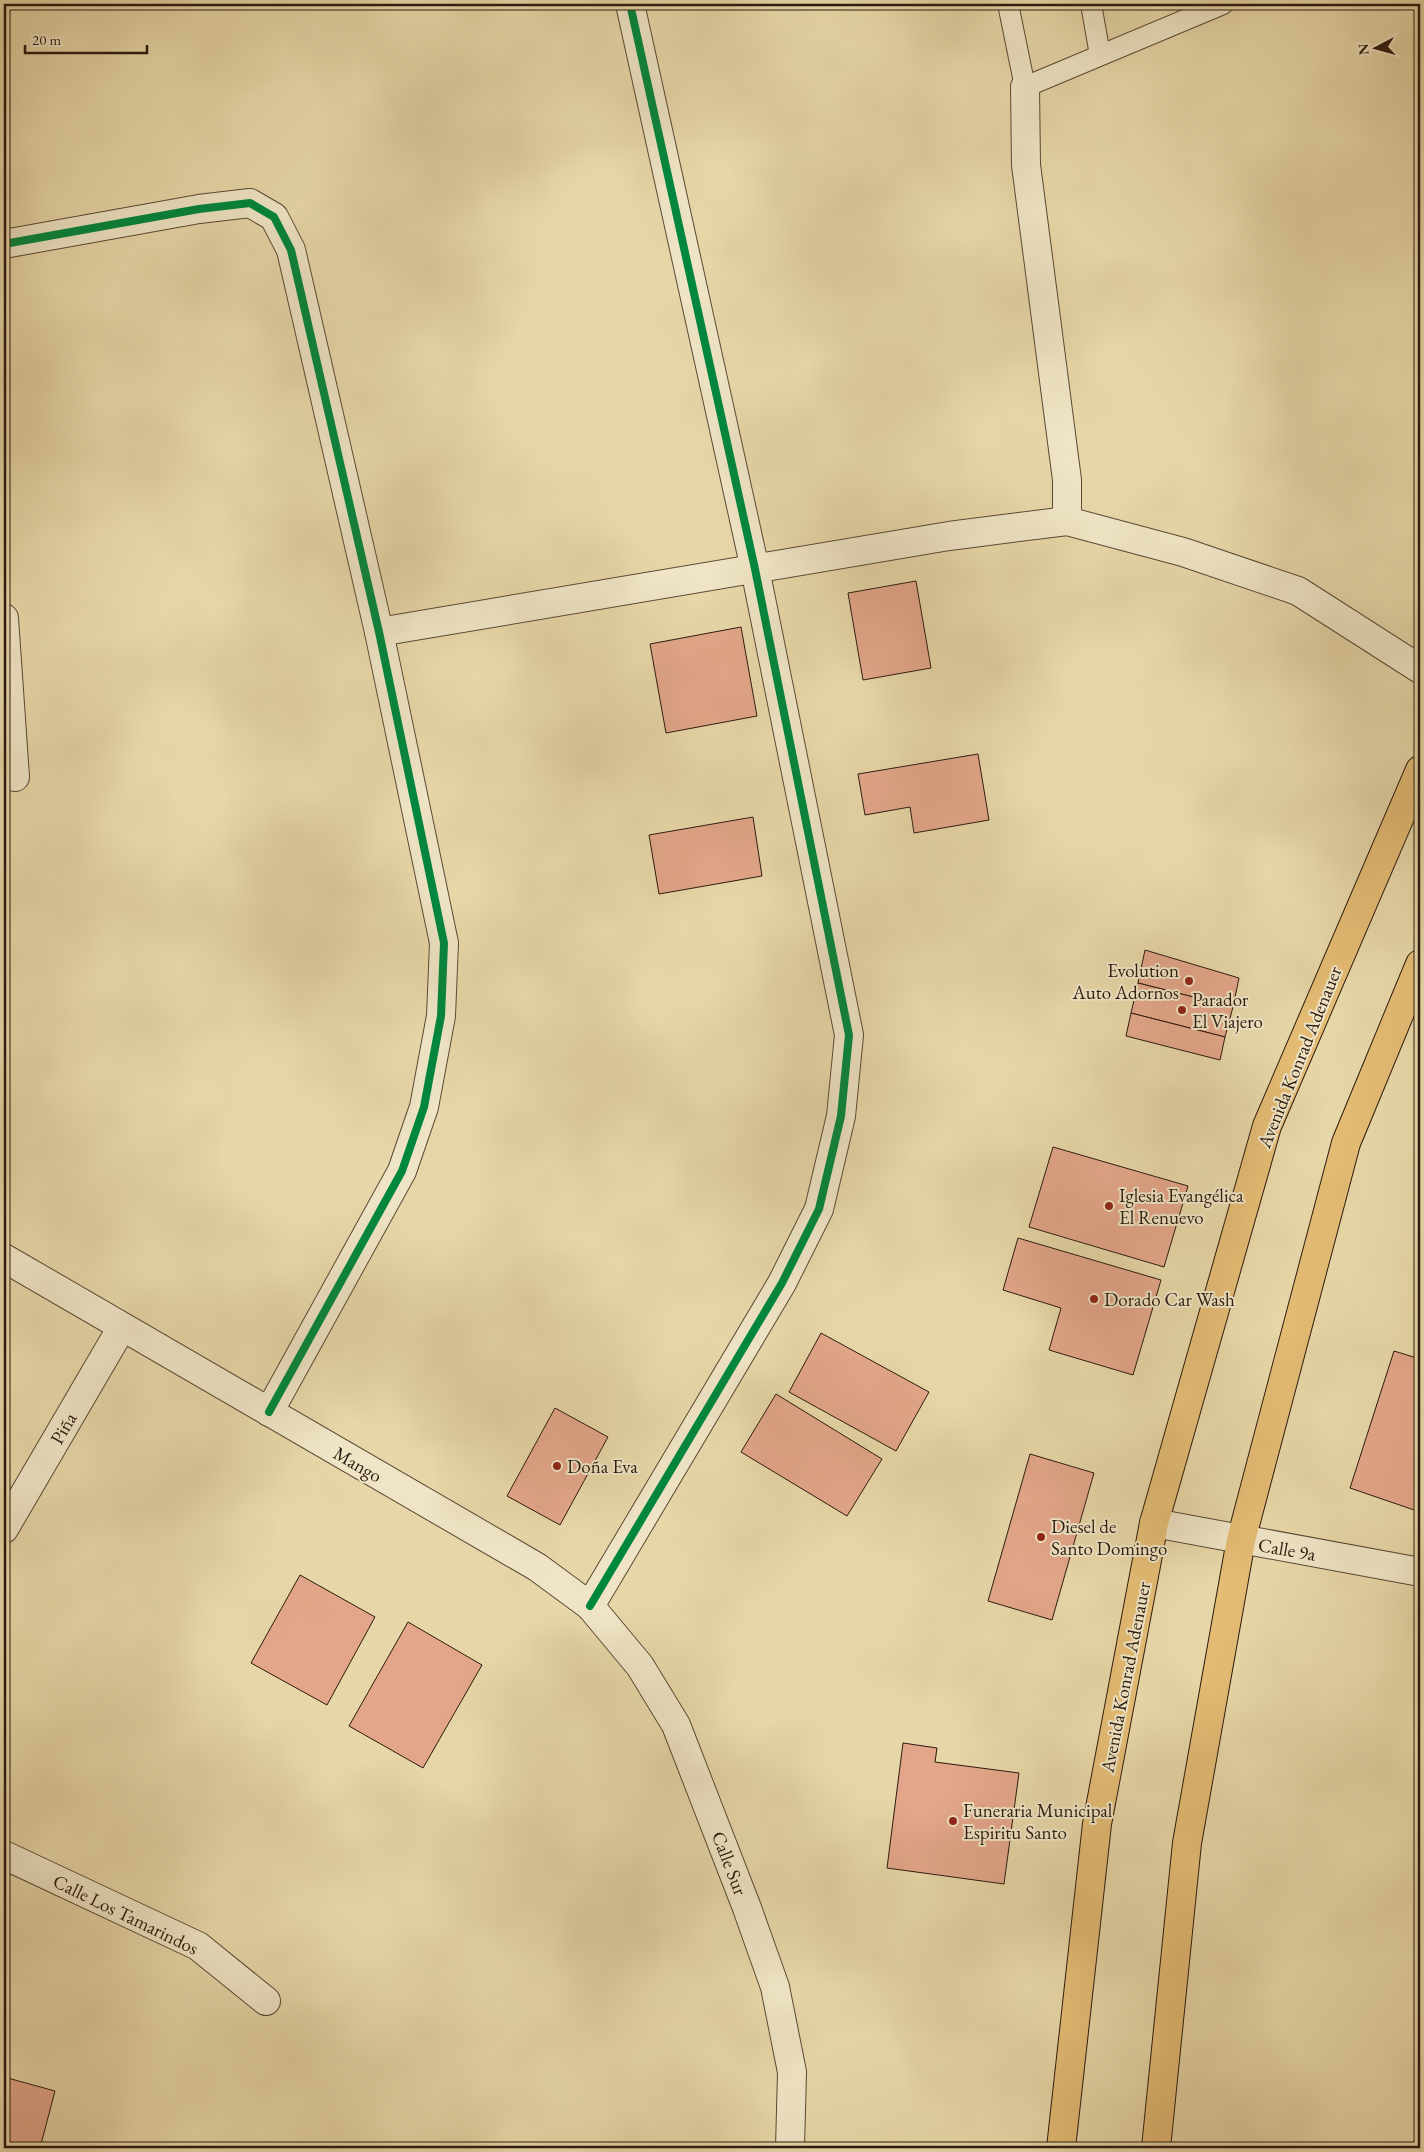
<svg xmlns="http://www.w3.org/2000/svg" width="1424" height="2152" viewBox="0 0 1424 2152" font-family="'EB Garamond',serif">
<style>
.building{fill:#e3a68a;stroke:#2b1a0f}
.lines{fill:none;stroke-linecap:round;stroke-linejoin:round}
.service-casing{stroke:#5a4935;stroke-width:22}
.minor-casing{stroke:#5a4935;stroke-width:30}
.primary-casing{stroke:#2b1a0f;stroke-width:30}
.service{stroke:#efe5c6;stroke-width:20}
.minor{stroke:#efe5c6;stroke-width:28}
.primary{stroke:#e4bc74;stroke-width:28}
.cycleway-casing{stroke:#efe5c6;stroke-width:11}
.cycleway{stroke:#00873e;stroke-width:8}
.poi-dot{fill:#8f2418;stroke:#efe5c6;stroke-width:2}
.labels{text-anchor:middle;stroke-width:4;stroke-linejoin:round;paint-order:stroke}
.poi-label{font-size:19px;fill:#2b1a0f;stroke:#efe5c6;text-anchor:start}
.street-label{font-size:19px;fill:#2b1a0f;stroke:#efe5c6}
</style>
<rect width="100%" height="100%" fill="#e7d7a8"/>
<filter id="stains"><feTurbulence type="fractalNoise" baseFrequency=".004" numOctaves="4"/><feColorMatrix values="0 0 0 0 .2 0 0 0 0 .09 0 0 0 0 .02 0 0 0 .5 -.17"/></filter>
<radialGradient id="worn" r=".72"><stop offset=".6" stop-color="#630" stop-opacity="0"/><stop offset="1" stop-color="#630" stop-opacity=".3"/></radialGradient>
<g class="building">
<polygon points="916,581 931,668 863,680 848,593"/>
<polygon points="741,627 757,716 666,733 650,644"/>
<polygon points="978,754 989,820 914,833 910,807 865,815 858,774"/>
<polygon points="753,817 762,876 659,894 649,835"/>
<polygon points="1145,950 1239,978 1233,1007 1138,983"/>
<polygon points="1138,983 1233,1007 1225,1037 1131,1013"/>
<polygon points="1131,1013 1225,1037 1220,1060 1126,1036"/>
<polygon points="1053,1147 1188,1186 1164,1267 1029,1227"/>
<polygon points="1018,1238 1161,1280 1133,1375 1049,1350 1061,1308 1003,1290"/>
<polygon points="821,1333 929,1392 896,1451 789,1392"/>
<polygon points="1394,1351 1420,1359 1420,1512 1350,1488"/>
<polygon points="776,1394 882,1459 847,1516 741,1452"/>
<polygon points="555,1408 608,1437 560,1525 507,1496"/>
<polygon points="1030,1454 1094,1473 1052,1620 988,1601"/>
<polygon points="300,1575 375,1617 327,1705 251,1663"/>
<polygon points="408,1622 482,1665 423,1768 349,1726"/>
<polygon points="903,1743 937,1748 935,1762 1019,1773 1004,1884 887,1868"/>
<polygon points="4,2077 55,2091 40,2148 4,2148"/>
</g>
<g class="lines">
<g class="service-casing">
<g id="service">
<polyline points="1008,4 1025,87 1223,4"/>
<polyline points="1091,4 1100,55"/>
</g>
</g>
<g class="minor-casing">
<g id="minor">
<polyline points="1025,87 1026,165 1067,480 1067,521"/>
<polyline points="4,244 199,209 250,203 274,217 291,250 379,632 444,943 441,1016 424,1107 402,1171 269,1412"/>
<polyline points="4,618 15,777"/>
<polyline points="379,632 949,536 1067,521 1183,552 1298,591 1420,669"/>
<polyline points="4,1258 537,1567 590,1606 640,1666 676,1725 747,1908 775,1987 792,2072 790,2148"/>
<polyline points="1154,1523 1420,1572"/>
<polyline points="4,1529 122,1327"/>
<polyline points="590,1606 782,1283 819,1209 841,1116 849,1035 755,569 630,4"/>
<polyline points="4,1855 198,1946 266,2001"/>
</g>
</g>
<g class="primary-casing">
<g id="primary">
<polyline points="1061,2148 1097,1824 1154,1523 1267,1126 1420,770"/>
<polyline points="1156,2148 1187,1843 1241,1540 1346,1143 1420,964"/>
</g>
</g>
<use href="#service" class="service"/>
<use href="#minor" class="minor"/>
<use href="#primary" class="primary"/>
<g class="cycleway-casing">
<g id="cycleway">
<polyline points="4,244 199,209 250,203 274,217 291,250 379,632 444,943 441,1016 424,1107 402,1171 269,1412"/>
<polyline points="590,1606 782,1283 819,1209 841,1116 849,1035 755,569 630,4"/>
</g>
</g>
<use href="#cycleway" class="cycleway"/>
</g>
<g class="poi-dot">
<circle cx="1189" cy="981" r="5"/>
<circle cx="1182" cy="1010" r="5"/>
<circle cx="1109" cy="1206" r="5"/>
<circle cx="1094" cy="1299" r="5"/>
<circle cx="557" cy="1466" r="5"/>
<circle cx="1041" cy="1537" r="5"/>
<circle cx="953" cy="1821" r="5"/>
</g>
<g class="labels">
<g class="poi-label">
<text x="1179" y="977" text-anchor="end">Evolution<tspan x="1179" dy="22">Auto Adornos</tspan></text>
<text x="1192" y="1006">Parador<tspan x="1192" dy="22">El Viajero</tspan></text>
<text x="1119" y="1202">Iglesia Evangélica<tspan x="1119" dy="22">El Renuevo</tspan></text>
<text x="1104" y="1306">Dorado Car Wash</text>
<text x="567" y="1473">Doña Eva</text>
<text x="1051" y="1533">Diesel de<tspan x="1051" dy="22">Santo Domingo</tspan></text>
<text x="963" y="1817">Funeraria Municipal<tspan x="963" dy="22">Espiritu Santo</tspan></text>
</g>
<g class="street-label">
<text transform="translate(1299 1057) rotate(-68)" y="7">Avenida Konrad Adenauer</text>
<text transform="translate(63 1428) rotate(-60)" y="7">Piña</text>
<text transform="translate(358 1464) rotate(30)" y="7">Mango</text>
<text transform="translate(1287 1549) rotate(10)" y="7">Calle 9a</text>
<text transform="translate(1125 1677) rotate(-79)" y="7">Avenida Konrad Adenauer</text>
<text transform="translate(730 1863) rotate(69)" y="7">Calle Sur</text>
<text transform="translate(126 1914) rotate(26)" y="7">Calle Los Tamarindos</text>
</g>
</g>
<rect width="1424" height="2152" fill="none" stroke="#e7d7a8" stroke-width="20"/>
<rect x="5" y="5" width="1414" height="2142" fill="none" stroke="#2b1a0f" stroke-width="2.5"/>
<rect x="10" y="10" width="1404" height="2132" fill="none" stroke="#2b1a0f"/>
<g transform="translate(1376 48) rotate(264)" stroke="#efe5c6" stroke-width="4" paint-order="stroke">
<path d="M0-4L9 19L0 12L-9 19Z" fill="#2b1a0f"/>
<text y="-8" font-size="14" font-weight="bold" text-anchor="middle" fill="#2b1a0f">N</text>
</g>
<path d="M25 45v8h122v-8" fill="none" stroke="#2b1a0f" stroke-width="2.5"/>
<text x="32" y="45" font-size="15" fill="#2b1a0f" stroke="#efe5c6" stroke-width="4" paint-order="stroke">20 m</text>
<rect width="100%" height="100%" filter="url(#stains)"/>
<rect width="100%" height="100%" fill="url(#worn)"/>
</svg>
